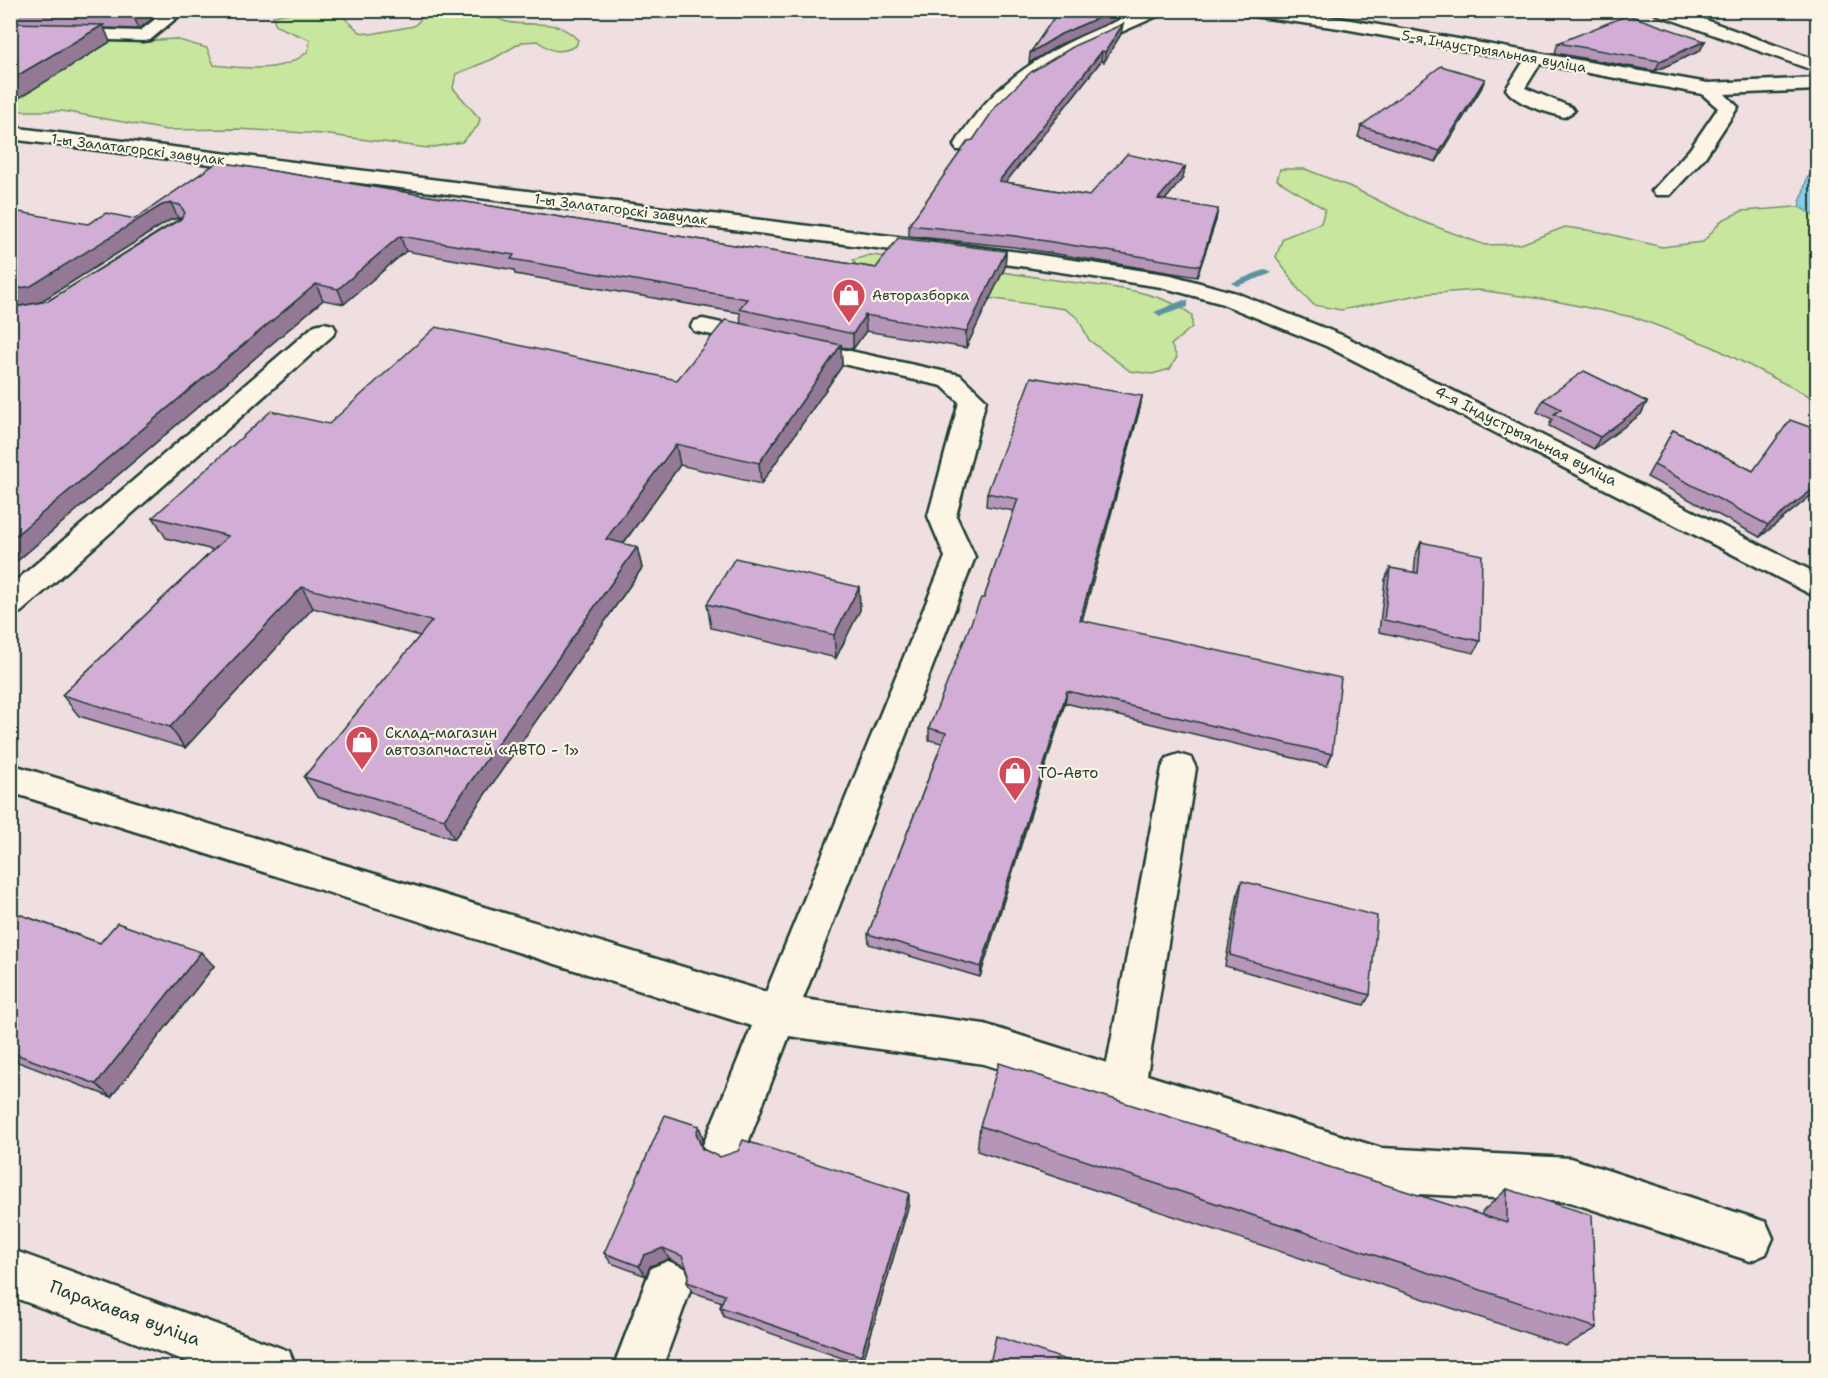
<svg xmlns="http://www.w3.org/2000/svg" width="1828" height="1378" viewBox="0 0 1828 1378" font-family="'Shantell Sans',sans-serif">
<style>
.green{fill:#c8e69e;stroke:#749269;stroke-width:1.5}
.water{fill:#86cde7;stroke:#5d939f;stroke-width:1.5}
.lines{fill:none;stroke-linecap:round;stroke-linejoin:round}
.stream{fill:#5d939f;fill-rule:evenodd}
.minor-casing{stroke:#1f3d34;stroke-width:5}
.minor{fill:#fcf5e5;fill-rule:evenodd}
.wall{fill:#b595b8;stroke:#1f3d34;stroke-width:1.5;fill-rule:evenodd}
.shaded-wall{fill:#937996;stroke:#1f3d34;stroke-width:1.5}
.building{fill:#d2add6;stroke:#1f3d34;stroke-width:1.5}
.labels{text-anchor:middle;stroke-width:4.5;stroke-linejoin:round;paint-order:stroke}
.far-street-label{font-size:14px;fill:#1f3d34;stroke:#fcf5e5}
.far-poi-label{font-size:14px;fill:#1f3d34;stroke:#fcf5e5;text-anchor:start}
.street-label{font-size:15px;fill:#1f3d34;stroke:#fcf5e5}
.poi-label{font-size:15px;fill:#1f3d34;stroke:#fcf5e5;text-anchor:start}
.near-street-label{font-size:18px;fill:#1f3d34;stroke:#fcf5e5}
</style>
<rect width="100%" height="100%" fill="#efdfe0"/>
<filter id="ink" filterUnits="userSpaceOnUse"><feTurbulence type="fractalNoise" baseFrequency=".0167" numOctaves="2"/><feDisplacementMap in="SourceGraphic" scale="12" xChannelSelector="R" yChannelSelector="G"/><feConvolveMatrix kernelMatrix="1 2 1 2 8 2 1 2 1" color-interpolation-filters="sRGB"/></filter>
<g filter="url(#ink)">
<g class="green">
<path d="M 486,10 C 493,15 499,20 507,22 C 535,28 555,16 578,40 L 576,46 C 560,54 551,52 538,41 L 522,42 L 493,59 L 456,74 L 453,88 L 480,119 L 478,126 L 462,142 L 428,148 L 322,134 L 237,129 L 167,130 L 62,111 L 11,111 L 11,55 L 67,40 L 126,42 L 175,39 L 207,48 L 214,65 C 245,68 284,74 308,51 L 310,40 L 276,26 L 273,16 L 300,11 L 337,11 L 360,32 L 371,34 L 414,26 L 425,15 L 421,11 Z"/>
<polygon points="1280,169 1305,169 1351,187 1418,220 1485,245 1521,244 1565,227 1601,232 1662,247 1703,242 1722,220 1742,211 1809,206 1817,202 1817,400 1713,347 1637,318 1555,301 1479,290 1423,294 1341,310 1314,305 1299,290 1276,257 1283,238 1321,223 1325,209 1277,180"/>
<path d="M 870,255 C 933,261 994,271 1056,280 C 1099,287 1156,287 1192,315 L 1192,327 L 1171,345 L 1177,357 L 1170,369 L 1152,374 L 1130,371 L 1089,340 L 1078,318 L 1065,309 L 966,295 L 858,269 L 853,260 Z"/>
</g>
<polygon class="water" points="1817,173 1818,173 1817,217 1799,207 1807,178 1812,174"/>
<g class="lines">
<g class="stream">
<polygon points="1266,269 1272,272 1270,274 1237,286 1231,283"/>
<polygon points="1184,300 1188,301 1188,307 1160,316 1154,312"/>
<polygon points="1818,372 1818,380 1812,379 1812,373"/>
</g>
<g class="minor-casing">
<g id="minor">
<polygon points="167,10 186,10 150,40 144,41 10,37 10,27 140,31"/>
<path d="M 1146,10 L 1171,10 L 1074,53 L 1029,81 L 994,115 L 971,150 L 957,150 L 954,146 C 999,70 1065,40 1146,10 Z"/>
<path d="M 1236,10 L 1285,10 L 1339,18 L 1708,83 L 1818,78 L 1818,90 L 1725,94 L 1738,107 L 1705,157 L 1670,195 L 1656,195 L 1652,191 L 1690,149 L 1718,108 L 1702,94 L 1540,64 L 1525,88 L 1571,107 L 1574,111 L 1564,117 C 1546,112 1517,105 1506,89 L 1524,61 L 1339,28 L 1244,15 Z"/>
<polygon points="1654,10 1679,10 1818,61 1818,72 1656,14"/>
<polygon points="10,127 1027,253 1171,275 1236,293 1344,336 1818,574 1818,598 1326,346 1220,303 1161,287 1027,267 10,139"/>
<polygon points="703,319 960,375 986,400 956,516 975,557 803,999 984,1024 1107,1063 1162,768 1167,758 1179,754 1191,758 1196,768 1147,1075 1381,1148 1570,1158 1766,1222 1773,1238 1766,1254 1750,1261 1570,1202 1381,1192 984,1064 789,1036 741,1161 725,1167 709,1161 703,1145 752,1026 10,792 10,764 766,992 945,557 928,516 959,402 942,386 694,331 691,326 694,321"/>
<polygon points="324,323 333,325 336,330 333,335 21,612 10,615 10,586 315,325"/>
<polygon points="10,1249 289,1351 296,1368 204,1368 10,1296"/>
<polygon points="668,1261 685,1268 692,1285 662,1368 613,1368 651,1268"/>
</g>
</g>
<use href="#minor" class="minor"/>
</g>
<g class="wall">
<polygon points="10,10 163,10 139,29 104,28 110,42 10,103"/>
<polygon points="1121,34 1104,62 1101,61 1006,182 1089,196 1185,167 1183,178 1165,200 1216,220 1197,277 1014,247 909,236 909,225 973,140"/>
<polygon points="1705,41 1700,51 1655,71 1555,53 1558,43"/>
<polygon points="1485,79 1481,89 1436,162 1358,137 1361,126"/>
<path d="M 218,162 L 876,268 L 1006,251 L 1005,267 L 966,348 L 866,331 L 853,349 L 841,347 L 842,366 L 761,484 L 680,465 L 623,544 L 637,547 L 642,568 L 454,839 L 317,797 L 304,777 L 420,636 L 313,608 L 185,748 L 79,716 L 62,695 L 213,550 L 166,538 L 153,517 L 329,424 L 677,380 L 741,324 L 740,313 L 515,274 L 514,270 L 406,251 L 344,304 L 323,300 L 10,567 L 10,218 L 88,224 L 135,219 ZM 178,218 L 181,218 L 48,301 L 22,306 L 40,302 L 170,220 Z"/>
<polygon points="1142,396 1140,408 1082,620 1332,754 1327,766 1065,703 980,977 869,944 868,934 942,743 929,740 929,728 984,598 1014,511 986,506 987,493"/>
<polygon points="1543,400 1647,402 1641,414 1594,449 1549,426 1552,419 1537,412"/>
<polygon points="1673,430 1753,471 1818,430 1818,490 1760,537 1647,477"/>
<polygon points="1421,542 1480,641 1474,653 1379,632 1385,580 1390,568 1414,573 1416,554"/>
<polygon points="859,587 860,610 836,658 711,628 707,604"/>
<polygon points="1242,881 1370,995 1364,1005 1225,966 1238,892"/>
<polygon points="10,911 100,943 214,966 111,1097 10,1059"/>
<polygon points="699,1126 703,1138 701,1146 702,1149 720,1157 909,1204 862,1365 724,1317 720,1307 722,1302 692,1292 687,1282 689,1274 686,1267 669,1259 650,1266 646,1276 611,1263 604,1253"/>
<polygon points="980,1126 1482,1215 1482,1212 1507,1189 1597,1328 1566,1346 977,1151"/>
</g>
<g class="shaded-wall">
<polygon points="134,10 163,10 139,29 132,12"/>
<polygon points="1116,10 1129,10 1129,14 1061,44 1029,63 1030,53 1061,34"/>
<polygon points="1123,24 1121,34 1104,62 1105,52"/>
<polygon points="103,25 110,42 11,103 10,80"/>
<polygon points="1705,41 1700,51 1655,71 1660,61"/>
<polygon points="1102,51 1101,61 998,192 999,181"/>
<polygon points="1485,79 1481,89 1436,162 1440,151"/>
<polygon points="1185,167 1183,178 1156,211 1158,199"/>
<polygon points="171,203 178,218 170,220 40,302 10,308 10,290 162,205"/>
<polygon points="1218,209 1216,220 1197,277 1200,266"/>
<polygon points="400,236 406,251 344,304 338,289"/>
<polygon points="1006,251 1005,267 966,348 966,332"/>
<polygon points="316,284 323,300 10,567 10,540"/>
<polygon points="865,315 866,331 853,349 853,334"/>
<polygon points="841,345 842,366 761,484 759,463"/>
<polygon points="1142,396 1140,408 1079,632 1080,620"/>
<polygon points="1647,402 1641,414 1594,449 1600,437"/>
<polygon points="676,444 680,465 611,560 606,539"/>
<polygon points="1818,485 1818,490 1760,537 1768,525"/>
<polygon points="637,547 642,568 454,839 444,819"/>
<polygon points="302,587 313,608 185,748 170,727"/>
<polygon points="859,587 860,610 836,658 834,635"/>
<polygon points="1067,691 1065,703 980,977 981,967"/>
<polygon points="201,952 214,966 111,1097 96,1084"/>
<polygon points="699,1126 703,1138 701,1146 696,1133"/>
<polygon points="909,1193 909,1204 862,1365 861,1356"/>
<polygon points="663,1248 669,1259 650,1266 646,1276 639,1266 644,1255"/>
</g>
<g class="building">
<polygon points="67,10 134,10 132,12"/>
<polygon points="1059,10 1116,10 1061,34 1030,53"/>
<polygon points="1628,15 1705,41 1660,61 1558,43"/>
<polygon points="10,23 103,25 10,80"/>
<polygon points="1123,24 1105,52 1102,51 999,181 1089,196 1127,154 1185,167 1158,199 1218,209 1200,266 1015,236 909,225 968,141 973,140 996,106 1031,72 1076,45"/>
<polygon points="1441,66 1485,79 1440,151 1361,126"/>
<polygon points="218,162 876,268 898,238 1006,251 966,332 865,315 853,334 739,309 747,299 511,259 514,255 400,236 338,289 316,284 10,540 10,308 48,301 181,219 185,213 180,205 171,203 162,205 31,286 10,290 10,218 19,212 88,224 106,213 135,219"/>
<polygon points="725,320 841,345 759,463 676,444 606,539 637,547 444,819 304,777 432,621 302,587 170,727 62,695 228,536 153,517 271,411 329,424 436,327 677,380"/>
<polygon points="1584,371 1647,402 1600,437 1554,414 1561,409 1543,400"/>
<polygon points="1031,377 1142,396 1080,620 1341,678 1332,754 1067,691 981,967 868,934 946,733 929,728 981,598 984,598 1018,499 987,493"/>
<polygon points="1790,420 1818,430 1818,485 1768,525 1654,465 1673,430 1753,471"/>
<polygon points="1421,542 1482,555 1480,641 1384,620 1390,568 1418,573"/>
<polygon points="735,558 859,587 834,635 707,604"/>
<polygon points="1242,881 1377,916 1370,995 1230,955"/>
<polygon points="10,911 100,943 117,923 201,952 96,1084 10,1052"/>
<polygon points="999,1063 1507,1223 1507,1189 1592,1215 1597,1328 980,1126"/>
<polygon points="665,1115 699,1126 696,1133 702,1149 720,1157 738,1151 743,1140 909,1193 861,1356 720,1307 725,1295 687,1282 689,1274 682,1256 663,1248 644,1255 639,1266 604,1253"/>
<polygon points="996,1336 1089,1368 989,1368"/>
</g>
</g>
<defs>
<g id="shop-pin" transform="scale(1.725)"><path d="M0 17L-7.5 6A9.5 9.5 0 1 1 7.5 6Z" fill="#d1495b" stroke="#fcf5e5"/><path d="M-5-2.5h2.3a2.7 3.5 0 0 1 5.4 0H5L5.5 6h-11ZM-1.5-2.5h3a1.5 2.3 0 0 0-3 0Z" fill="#fff"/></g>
</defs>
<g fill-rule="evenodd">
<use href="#shop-pin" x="849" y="295"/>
<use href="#shop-pin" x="362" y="742"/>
<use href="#shop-pin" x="1015" y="773"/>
</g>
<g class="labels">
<g class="far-street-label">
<text transform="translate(1494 51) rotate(10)" y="5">5-я Індустрыяльная вуліца</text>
<text transform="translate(138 149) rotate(7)" y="5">1-ы Залатагорскі завулак</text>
<text transform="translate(621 209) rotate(7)" y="5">1-ы Залатагорскі завулак</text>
</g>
<g class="far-poi-label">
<text x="872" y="300">Авторазборка</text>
</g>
<g class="street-label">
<text transform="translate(1526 436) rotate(27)" y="5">4-я Індустрыяльная вуліца</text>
</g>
<g class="poi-label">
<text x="385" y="738">Склад-магазин<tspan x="385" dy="17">автозапчастей «АВТО - 1»</tspan></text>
<text x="1038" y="778">ТО-Авто</text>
</g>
<g class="near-street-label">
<text transform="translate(125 1313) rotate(20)" y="6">Парахавая вуліца</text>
</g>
</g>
<rect width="1828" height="1378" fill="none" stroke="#fcf5e5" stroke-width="36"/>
<rect x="18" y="18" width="1792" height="1342" fill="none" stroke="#1f3d34" stroke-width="2" filter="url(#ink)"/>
</svg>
